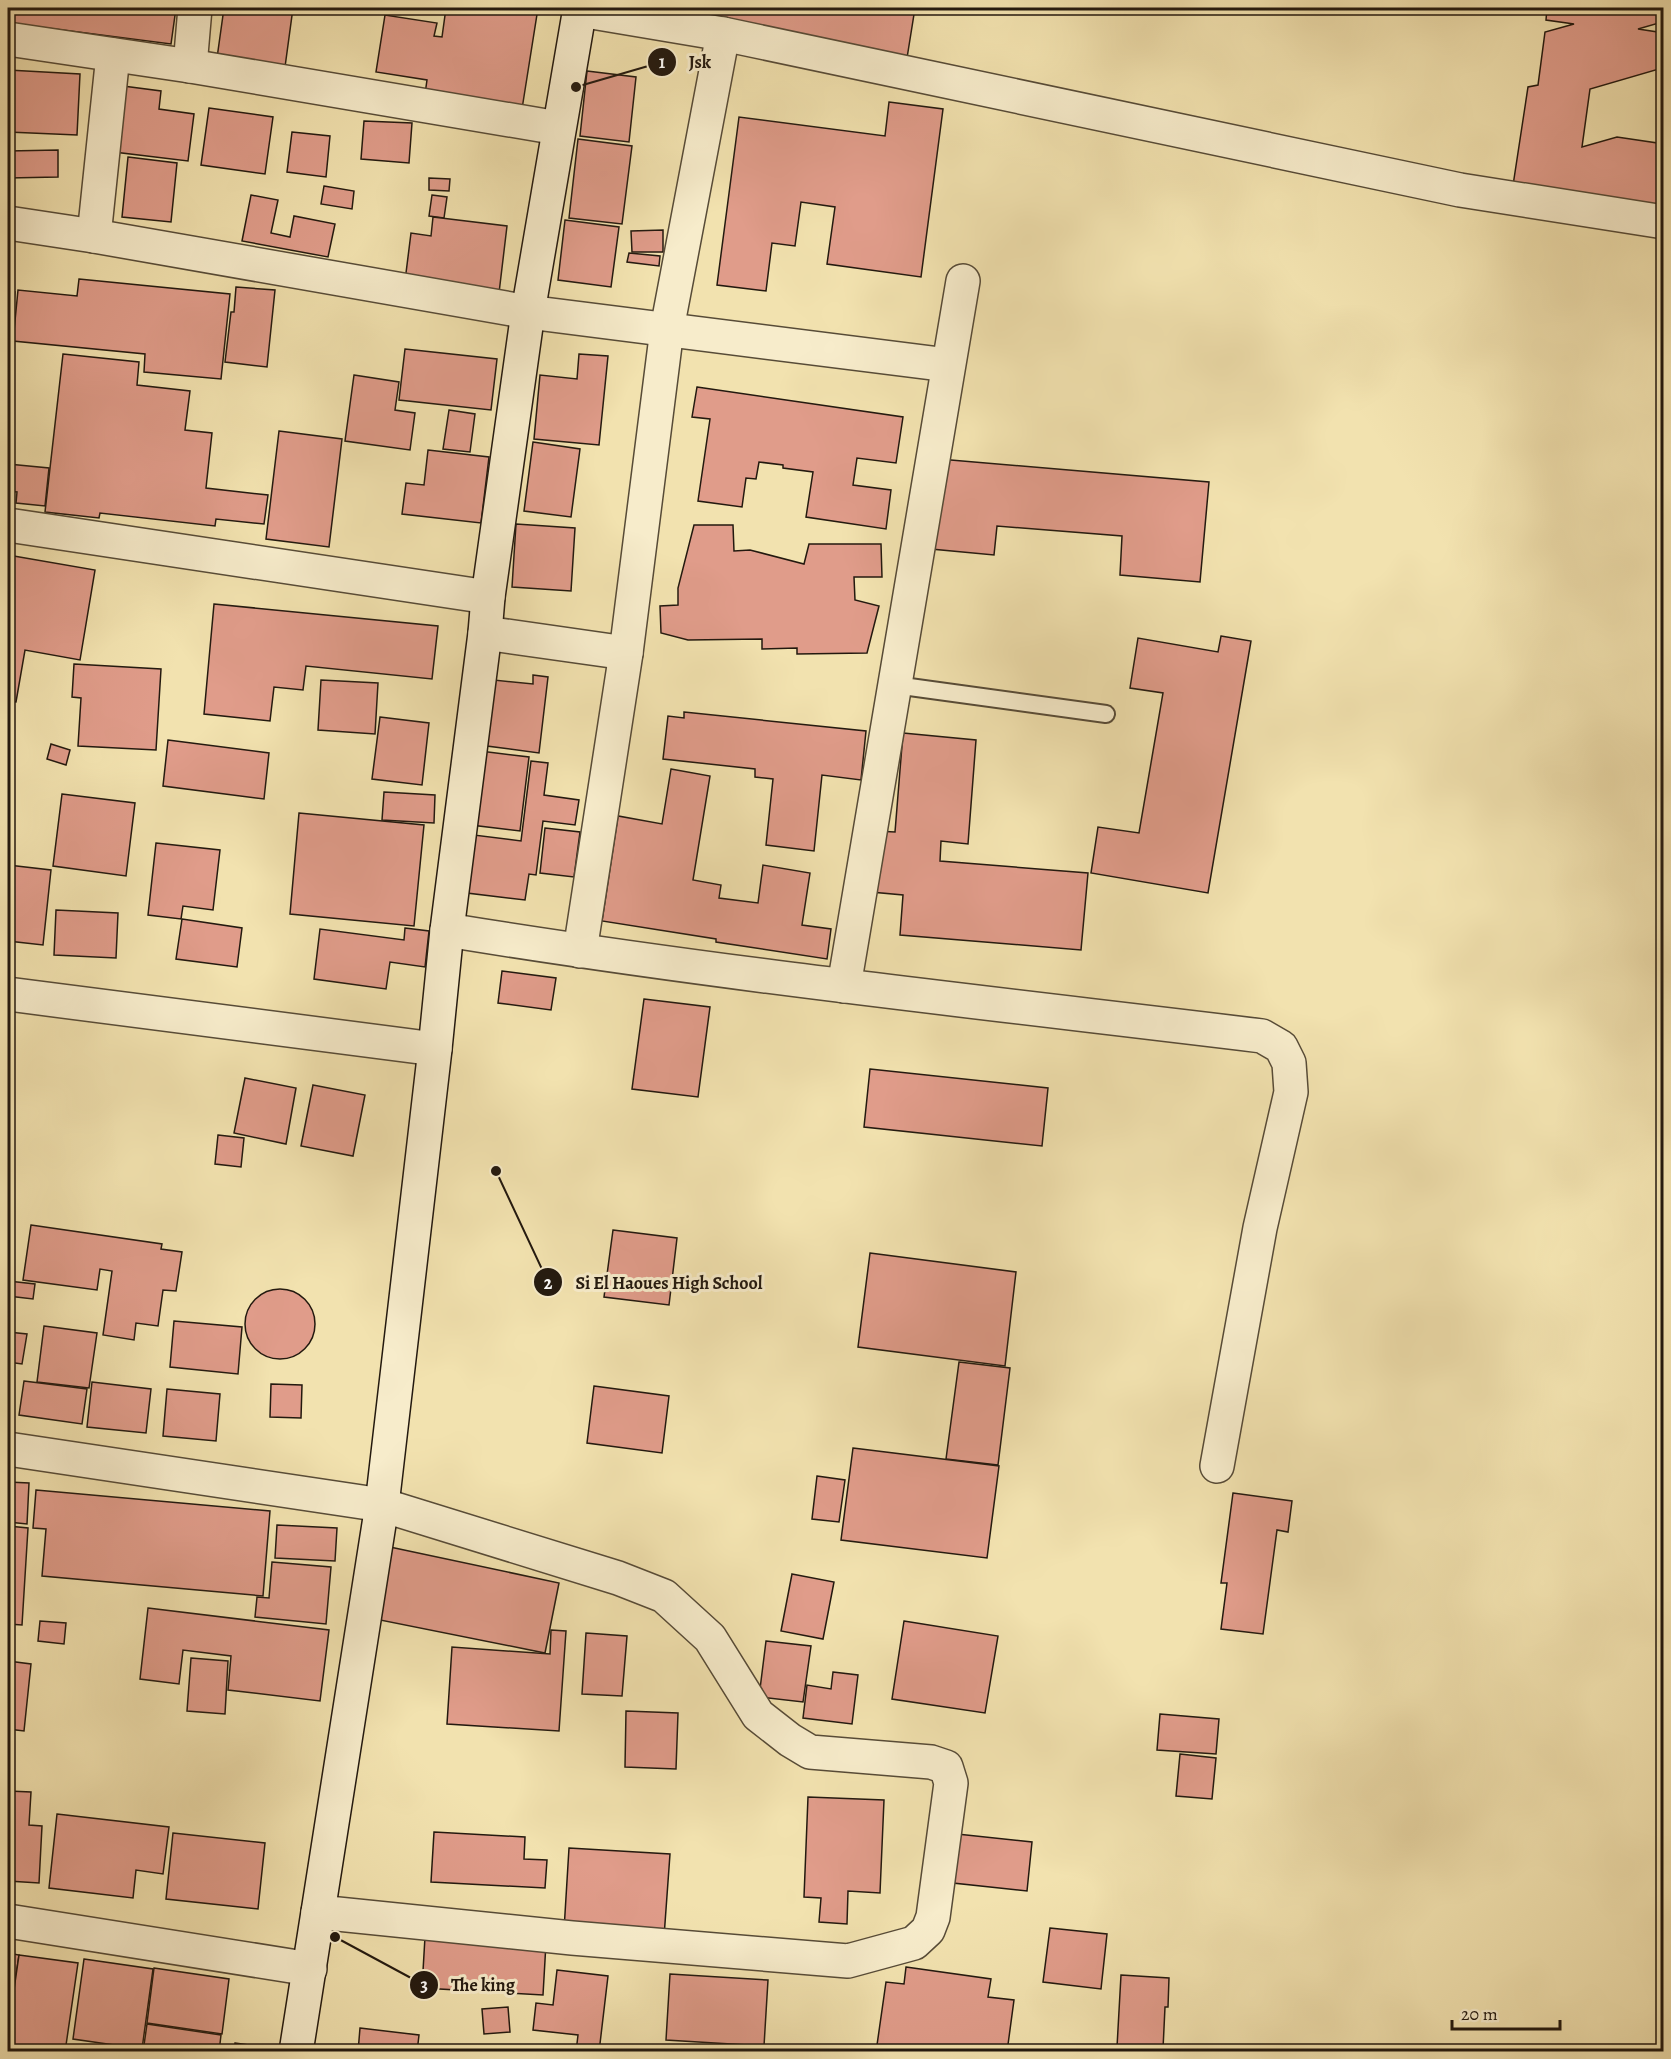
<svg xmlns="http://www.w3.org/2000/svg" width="1671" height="2059" viewBox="0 0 1671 2059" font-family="Alegreya,serif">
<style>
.building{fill:#e09c8a;stroke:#23190f;stroke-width:1.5}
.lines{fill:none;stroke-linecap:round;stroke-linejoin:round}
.service-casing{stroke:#574b37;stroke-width:20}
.minor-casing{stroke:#574b37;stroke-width:36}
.secondary-casing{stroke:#23190f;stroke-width:36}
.service{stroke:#f7eccb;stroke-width:16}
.minor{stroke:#f7eccb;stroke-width:33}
.secondary{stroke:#f7eccb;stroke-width:33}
.leader{fill:none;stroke:#23190f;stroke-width:2}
.callout-dot{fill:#23190f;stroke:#f7eccb;stroke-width:2}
.mark-label{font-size:18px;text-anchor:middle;font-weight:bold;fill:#fff}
.callout-label{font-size:18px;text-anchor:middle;font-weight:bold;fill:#23190f;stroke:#f7eccb;stroke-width:6;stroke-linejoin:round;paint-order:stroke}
</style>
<rect width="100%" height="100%" fill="#f2e2af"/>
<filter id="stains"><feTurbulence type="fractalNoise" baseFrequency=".00333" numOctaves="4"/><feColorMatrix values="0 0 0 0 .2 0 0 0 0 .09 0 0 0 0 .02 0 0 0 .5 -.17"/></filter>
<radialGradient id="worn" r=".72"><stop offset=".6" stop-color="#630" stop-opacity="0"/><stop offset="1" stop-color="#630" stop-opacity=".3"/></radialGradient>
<g class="building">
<polygon points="8,8 176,8 171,44 8,23"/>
<polygon points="224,8 293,8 285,67 217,58"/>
<polygon points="446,8 538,8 522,109 425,94 427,80 376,72 385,15 437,23 434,36 442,37"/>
<polygon points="676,8 915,8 907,58 674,18"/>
<polygon points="1547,8 1661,8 1659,23 1638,29 1664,33 1659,69 1590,89 1582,147 1617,137 1664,144 1664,214 1512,192 1528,87 1538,85 1545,32 1574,24 1546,20"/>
<polygon points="8,70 80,74 77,135 8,132"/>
<polygon points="587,71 636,77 629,142 580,136"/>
<polygon points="123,86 161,91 159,109 194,114 188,161 114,152"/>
<polygon points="889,102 943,109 921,277 827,264 835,207 801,202 795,246 772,243 766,291 717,285 739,117 885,136"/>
<polygon points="209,108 273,117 265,174 201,165"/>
<polygon points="364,121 412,123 409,163 361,159"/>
<polygon points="292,132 330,136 326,177 287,172"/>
<polygon points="578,139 632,146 622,224 569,218"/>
<polygon points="58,150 58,177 8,178 8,151"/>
<polygon points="128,157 177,163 171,222 122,217"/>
<polygon points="429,178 450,179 449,191 429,190"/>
<polygon points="324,186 354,191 352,209 321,204"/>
<polygon points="251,195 278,200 271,233 290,237 294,216 335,224 328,257 242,241"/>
<polygon points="432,195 447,197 444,218 429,216"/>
<polygon points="433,217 507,226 499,293 405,281 411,233 431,236"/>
<polygon points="565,220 619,227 611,287 558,280"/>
<polygon points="663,230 663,252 632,252 631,231"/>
<polygon points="629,253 660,256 659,266 627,262"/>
<polygon points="79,279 230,294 221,379 144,372 145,354 13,341 18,290 77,296"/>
<polygon points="236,287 275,290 267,367 225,362 231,312 234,312"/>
<polygon points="8,292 15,292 8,357"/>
<polygon points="405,349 497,359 491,410 399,400"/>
<polygon points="63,354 139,362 137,385 190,391 185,430 212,433 206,488 268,495 264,524 216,519 215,526 100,513 99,518 45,512"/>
<polygon points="579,354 608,356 599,445 534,439 540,375 577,379"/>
<polygon points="354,375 399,382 395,410 415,413 410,450 345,441"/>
<polygon points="697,387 903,417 896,463 857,458 853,485 891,490 886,529 806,517 813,472 783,468 783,465 759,462 756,479 746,478 742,507 698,501 710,419 692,417"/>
<polygon points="449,410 475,414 470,452 443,449"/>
<polygon points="279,431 342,439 329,547 266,539"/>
<polygon points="533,442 580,449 571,517 524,511"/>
<polygon points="428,450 489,457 481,523 402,514 406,483 424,485"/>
<polygon points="939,459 1209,482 1200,582 1120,575 1122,536 997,526 994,555 931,549"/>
<polygon points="8,464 49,468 45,506 16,503 17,492 8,491"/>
<polygon points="516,524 575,528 571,591 512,587"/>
<polygon points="694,525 733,525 734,551 750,550 804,564 809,544 881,544 882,577 854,577 855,600 879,606 867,653 797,654 797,648 762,649 762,639 688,640 661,633 660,606 678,605 678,588"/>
<polygon points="8,555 95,570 80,660 25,650 16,702 8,701"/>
<polygon points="214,604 438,626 432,679 306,666 303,690 274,687 270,721 204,714"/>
<polygon points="1221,636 1251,641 1208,893 1091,873 1098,827 1139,833 1163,693 1130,688 1138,638 1218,652"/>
<polygon points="74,664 161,669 156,750 78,746 81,698 72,697"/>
<polygon points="533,675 548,677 539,753 487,746 494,680 533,684"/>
<polygon points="321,680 378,683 375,734 318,730"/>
<polygon points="684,712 866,731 861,780 822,775 814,851 766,845 773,779 755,777 755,769 663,759 668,716 684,718"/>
<polygon points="380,717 429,723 422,785 372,779"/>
<polygon points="903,733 976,740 968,844 941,841 940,861 1088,873 1081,950 900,935 903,895 871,892 876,831 895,832"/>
<polygon points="168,740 269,753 264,799 163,786"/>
<polygon points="51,744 70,750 66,765 47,759"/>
<polygon points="480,751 529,757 520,831 471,825"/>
<polygon points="531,761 548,763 544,795 579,800 575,825 543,821 536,875 529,874 525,900 467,893 474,835 521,841"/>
<polygon points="671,769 710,776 693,880 721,885 719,898 758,903 763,865 810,873 802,925 831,929 827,959 716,942 716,939 602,921 618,816 662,824"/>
<polygon points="384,792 435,795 434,823 382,820"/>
<polygon points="62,794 135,803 126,876 53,866"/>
<polygon points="299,813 424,825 414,926 290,914"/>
<polygon points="545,828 580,832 574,877 540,873"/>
<polygon points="156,843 220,850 213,910 183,906 181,919 148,915"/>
<polygon points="8,865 51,870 43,945 8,941"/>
<polygon points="56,910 118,913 116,958 54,955"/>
<polygon points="182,919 242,928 237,967 176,959"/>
<polygon points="405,928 429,931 425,967 390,962 386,989 314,979 320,929 404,940"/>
<polygon points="502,971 556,978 551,1010 498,1003"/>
<polygon points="644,999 710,1007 698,1097 632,1089"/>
<polygon points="870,1069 1048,1088 1042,1146 864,1127"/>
<polygon points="245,1078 296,1088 286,1144 234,1133"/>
<polygon points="313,1085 365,1095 353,1156 301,1146"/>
<polygon points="218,1135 244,1138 241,1167 215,1164"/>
<polygon points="31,1225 162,1244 161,1249 182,1252 176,1291 163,1290 158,1326 136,1323 134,1340 103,1335 112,1271 100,1269 97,1290 23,1280"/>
<polygon points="613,1230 677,1238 669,1305 604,1297"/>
<polygon points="870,1253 1016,1272 1005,1366 858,1347"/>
<polygon points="8,1281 35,1284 33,1299 8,1296"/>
<circle cx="280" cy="1324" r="35"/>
<polygon points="174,1321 242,1327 238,1374 170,1367"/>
<polygon points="44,1326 97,1333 89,1388 37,1382"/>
<polygon points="8,1332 27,1334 22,1364 8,1362"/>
<polygon points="959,1362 1010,1368 998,1465 946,1459"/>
<polygon points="24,1381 87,1389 82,1424 19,1415"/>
<polygon points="92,1382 151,1389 146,1433 87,1427"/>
<polygon points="271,1384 302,1385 301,1418 270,1417"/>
<polygon points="594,1386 669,1396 662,1453 587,1443"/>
<polygon points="167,1389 220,1394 216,1441 163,1436"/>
<polygon points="853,1448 999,1466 987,1558 841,1540"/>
<polygon points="817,1476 845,1480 839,1522 812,1519"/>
<polygon points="8,1482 29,1483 27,1524 8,1522"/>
<polygon points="36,1490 270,1511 263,1596 42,1576 46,1529 33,1528"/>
<polygon points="1233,1493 1292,1501 1288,1532 1277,1530 1263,1634 1221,1629 1227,1583 1221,1583"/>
<polygon points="277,1525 337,1528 335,1561 275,1558"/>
<polygon points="8,1526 28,1528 22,1625 8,1624"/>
<polygon points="390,1547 559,1583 545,1653 375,1619"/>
<polygon points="272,1562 331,1567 326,1624 255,1617 257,1597 269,1598"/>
<polygon points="792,1574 834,1582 823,1639 781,1631"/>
<polygon points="148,1608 329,1630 320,1701 228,1690 231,1656 183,1650 179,1684 140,1679"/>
<polygon points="40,1621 66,1623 64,1644 38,1641"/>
<polygon points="904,1621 998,1636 985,1713 892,1699"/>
<polygon points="551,1630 566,1631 559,1731 447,1724 452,1647 550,1654"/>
<polygon points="586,1633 627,1636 622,1696 582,1694"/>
<polygon points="766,1641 811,1646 803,1702 759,1697"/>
<polygon points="191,1658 228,1661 225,1714 187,1711"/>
<polygon points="8,1661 31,1664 24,1731 8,1729"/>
<polygon points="833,1672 858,1675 852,1724 803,1718 807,1685 831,1689"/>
<polygon points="626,1711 678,1713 676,1769 625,1767"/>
<polygon points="1160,1714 1219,1719 1216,1754 1157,1750"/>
<polygon points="1180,1754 1216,1758 1212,1799 1176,1796"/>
<polygon points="8,1791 31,1792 29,1825 42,1826 39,1883 8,1881"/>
<polygon points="808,1797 884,1800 880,1893 848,1891 847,1924 819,1922 821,1898 804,1897"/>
<polygon points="57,1814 169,1827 163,1874 136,1870 133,1898 49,1888"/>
<polygon points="434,1832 525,1837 524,1859 547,1860 545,1888 431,1882"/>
<polygon points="173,1833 265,1843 258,1909 166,1899"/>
<polygon points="957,1834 1032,1842 1027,1891 953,1883"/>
<polygon points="569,1848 670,1854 664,1937 564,1930"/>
<polygon points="1050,1928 1107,1934 1101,1989 1043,1982"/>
<polygon points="425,1937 546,1943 543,1995 422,1988"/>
<polygon points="8,1953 19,1955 9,2022 8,2022"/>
<polygon points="19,1955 78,1963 65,2052 8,2052 8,2031"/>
<polygon points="84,1959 153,1969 142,2049 73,2039"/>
<polygon points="906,1967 991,1979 988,1997 1014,2000 1007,2052 876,2052 886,1982 904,1984"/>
<polygon points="154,1968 229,1979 222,2034 147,2023"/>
<polygon points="557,1970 608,1976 599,2052 576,2052 578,2035 533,2030 536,2003 553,2005"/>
<polygon points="670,1974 768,1980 764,2046 666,2040"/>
<polygon points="1121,1975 1169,1978 1168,2007 1165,2007 1163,2049 1117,2047"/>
<polygon points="508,2007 510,2032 484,2034 482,2009"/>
<polygon points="147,2024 221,2035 219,2052 143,2052"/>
<polygon points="360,2028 419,2035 417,2052 358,2052"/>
<polygon points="235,2043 276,2049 275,2052 234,2052"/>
</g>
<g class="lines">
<g class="service-casing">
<polyline id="service" points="895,685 1106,714"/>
</g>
<g class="minor-casing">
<g id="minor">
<polyline points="580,10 723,34 1460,190 1664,222"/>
<polyline points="8,39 190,66 558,128"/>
<polyline points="190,66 195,8"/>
<polyline points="8,223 94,236 528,312 948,365"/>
<polyline points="94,236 113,55"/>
<polyline points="8,525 488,597"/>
<polyline points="485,633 626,653"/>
<path d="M 447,930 C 717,974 990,1003 1262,1036 L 1281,1047 L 1289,1063 L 1291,1092 L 1260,1228 L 1217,1466"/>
<polyline points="580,951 626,653 667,329 723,34"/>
<polyline points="844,986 963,281"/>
<polyline points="8,994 435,1049"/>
<polyline points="8,1449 382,1505 618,1578 664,1596 710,1638 758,1715 790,1740 810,1752 931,1762 946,1767 951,1783 933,1917 928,1930 914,1943 848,1961 572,1938 318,1912"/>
<polyline points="8,1921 310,1969"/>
</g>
</g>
<g class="secondary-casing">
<polyline id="secondary" points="296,2052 382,1505 435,1049 447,930 485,633 488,597 528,312 580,8"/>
</g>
<use href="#service" class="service"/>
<use href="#minor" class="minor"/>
<use href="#secondary" class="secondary"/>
</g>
<path class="leader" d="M576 87L662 62M496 1171L548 1282M335 1937L424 1985"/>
<g class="callout-dot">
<circle cx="576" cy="87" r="6"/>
<circle cx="496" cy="1171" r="6"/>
<circle cx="335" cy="1937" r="6"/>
<circle cx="662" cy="62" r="15"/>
<circle cx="548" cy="1282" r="15"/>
<circle cx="424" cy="1985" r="15"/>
</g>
<g class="mark-label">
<text x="662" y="68">1</text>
<text x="548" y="1289">2</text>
<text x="424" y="1991">3</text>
</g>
<g class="callout-label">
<text x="700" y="68">Jsk</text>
<text x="669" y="1289">Si El Haoues High School</text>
<text x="483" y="1991">The king</text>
</g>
<rect width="1671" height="2059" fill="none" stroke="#f2e2af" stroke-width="30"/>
<rect x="9" y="9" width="1653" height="2041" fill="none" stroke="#23190f" stroke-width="3"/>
<rect x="15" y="15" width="1641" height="2029" fill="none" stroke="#23190f" stroke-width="1.5"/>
<path d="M1452 2020v9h108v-9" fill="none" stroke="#23190f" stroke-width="3"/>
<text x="1461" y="2020" font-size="18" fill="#23190f" stroke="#f7eccb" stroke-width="4.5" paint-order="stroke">20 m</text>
<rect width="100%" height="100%" filter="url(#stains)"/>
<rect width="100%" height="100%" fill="url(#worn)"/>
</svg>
